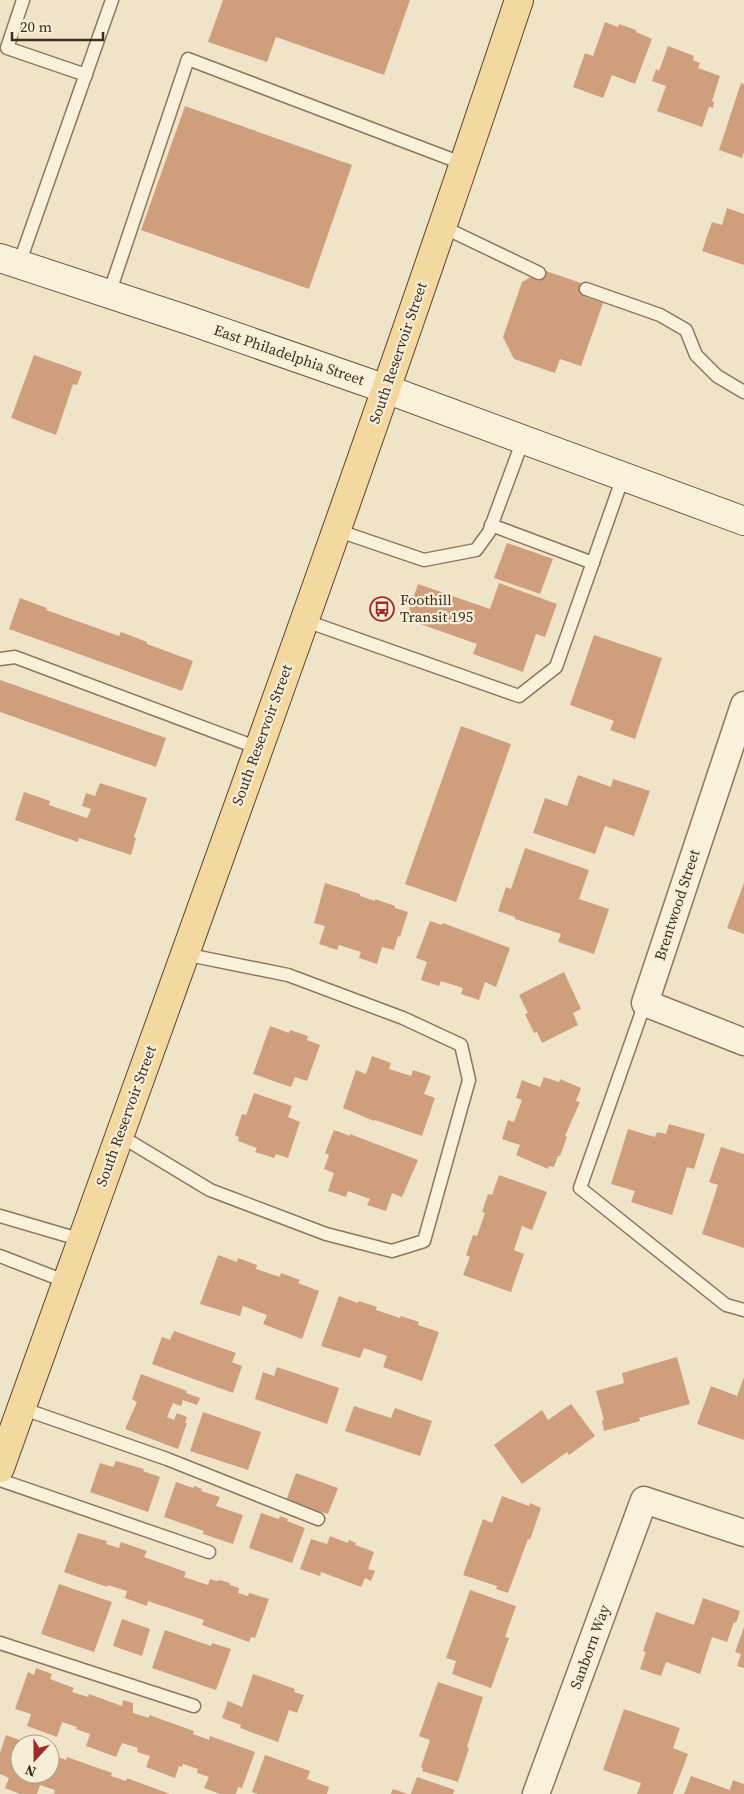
<svg xmlns="http://www.w3.org/2000/svg" width="744" height="1794" viewBox="0 0 744 1794" font-family="'Source Serif 4',serif">
<style>
.building{fill:#cf9f7d}
.lines{fill:none;stroke-linecap:round;stroke-linejoin:round}
.lane-casing{stroke:#8d765c;stroke-width:15}
.street-casing{stroke:#8d765c;stroke-width:29}
.secondary-casing{stroke:#6f573f;stroke-width:30}
.primary-casing{stroke:#5b4430;stroke-width:30}
.lane{stroke:#faf1dc;stroke-width:12}
.street{stroke:#faf1dc;stroke-width:26}
.secondary{stroke:#faf1dc;stroke-width:28}
.primary{stroke:#f3d9a0;stroke-width:28}
.labels{text-anchor:middle;stroke-width:4.5;stroke-linejoin:round;paint-order:stroke}
.street-label{font-size:15px;fill:#3d2e20;stroke:#f7eed8}
.poi-label{font-size:15px;fill:#3d2e20;stroke:#f7eed8;text-anchor:start}
</style>
<rect width="100%" height="100%" fill="#f0e4c8"/>
<g class="building">
<polygon points="223,0 410,0 384,75 276,37 267,62 208,42"/>
<polygon points="605,22 618,27 619,24 636,30 636,32 652,39 635,84 612,75 603,98 573,87 585,53 593,56"/>
<polygon points="668,46 694,56 693,60 700,63 698,68 720,76 712,101 714,102 713,108 709,107 702,127 657,111 666,86 652,81 656,69 659,71"/>
<polygon points="741,83 744,84 744,152 742,158 719,150"/>
<polygon points="185,106 352,165 309,289 141,230"/>
<polygon points="727,208 744,214 744,265 702,251 712,222 722,225"/>
<polygon points="543,270 587,285 583,296 603,303 581,366 560,359 555,373 514,359 503,337 522,282"/>
<polygon points="34,355 82,372 77,385 73,384 56,435 11,418"/>
<polygon points="507,543 553,559 540,594 494,578"/>
<polygon points="499,583 557,604 545,637 536,634 523,672 473,654 477,644 406,619 418,584 490,609"/>
<polygon points="20,598 47,608 46,610 119,636 121,632 147,642 147,644 193,661 182,691 9,629"/>
<polygon points="594,635 662,658 635,739 610,730 614,721 570,705"/>
<polygon points="0,680 166,738 156,767 0,712"/>
<polygon points="461,726 511,744 456,902 405,884"/>
<polygon points="578,775 611,787 613,779 650,791 634,836 605,826 595,854 533,833 545,798 567,806"/>
<polygon points="100,783 147,798 134,837 136,838 131,855 79,838 78,842 15,820 24,792 50,801 49,805 87,818 91,809 82,806 86,793 95,796"/>
<polygon points="525,848 589,870 579,899 609,909 594,954 558,942 561,934 515,919 515,917 498,911 506,887 511,889"/>
<polygon points="325,883 360,894 360,896 375,901 375,899 395,906 395,908 408,912 400,937 398,936 394,950 382,947 377,964 359,958 361,952 339,945 337,950 319,944 325,926 314,923"/>
<polygon points="744,883 744,934 727,928"/>
<polygon points="430,921 442,925 443,923 510,948 496,987 485,982 479,1000 461,994 463,988 441,981 439,986 421,980 427,962 416,958"/>
<polygon points="564,972 581,1009 573,1013 578,1025 542,1043 537,1032 534,1033 525,1014 528,1013 519,995"/>
<polygon points="270,1026 289,1033 290,1030 308,1036 307,1040 320,1045 307,1081 295,1077 291,1087 253,1074"/>
<polygon points="372,1056 391,1063 389,1069 411,1076 413,1070 431,1076 424,1094 435,1098 422,1136 375,1120 374,1121 343,1108 356,1070 366,1074"/>
<polygon points="544,1077 559,1082 560,1079 581,1088 576,1101 580,1102 565,1136 567,1137 560,1156 558,1156 554,1167 549,1166 548,1169 516,1155 520,1145 502,1139 508,1120 514,1122 522,1100 516,1098 522,1080 540,1087"/>
<polygon points="254,1093 292,1106 288,1117 300,1122 288,1158 276,1154 274,1158 255,1152 257,1148 238,1141 239,1137 235,1135 242,1114 246,1115"/>
<polygon points="669,1124 705,1134 694,1169 687,1167 672,1215 631,1202 635,1191 611,1184 628,1129 655,1137 657,1132 666,1134"/>
<polygon points="334,1130 350,1136 350,1134 418,1160 402,1197 392,1193 386,1211 367,1205 370,1199 348,1191 346,1197 328,1191 334,1173 324,1169 329,1155 325,1153"/>
<polygon points="721,1147 744,1154 744,1248 702,1234 718,1185 709,1182"/>
<polygon points="499,1175 547,1192 532,1230 522,1226 514,1250 524,1254 511,1292 463,1275 470,1257 466,1255 473,1235 477,1236 485,1213 482,1212 488,1194 492,1195"/>
<polygon points="218,1255 237,1262 238,1258 257,1265 256,1269 280,1277 281,1273 300,1280 298,1283 319,1291 302,1339 263,1324 267,1315 243,1306 240,1316 200,1304"/>
<polygon points="339,1296 358,1303 359,1301 377,1307 376,1310 400,1318 401,1316 419,1322 418,1325 439,1332 422,1381 383,1367 387,1356 364,1348 360,1358 321,1346"/>
<polygon points="174,1331 236,1353 232,1362 242,1366 233,1393 152,1364 162,1337 170,1340"/>
<polygon points="677,1357 690,1404 639,1418 640,1421 604,1431 602,1421 604,1420 596,1391 624,1383 622,1373"/>
<polygon points="277,1367 339,1388 327,1424 255,1399 263,1372 274,1376"/>
<polygon points="141,1374 187,1391 186,1393 200,1398 197,1405 183,1400 181,1406 173,1403 167,1417 174,1420 177,1413 187,1417 185,1423 187,1423 178,1449 125,1429 137,1402 132,1399"/>
<polygon points="744,1377 744,1440 697,1424 711,1386 737,1396"/>
<polygon points="571,1404 595,1436 569,1455 567,1452 522,1484 494,1445 542,1410 548,1420"/>
<polygon points="354,1406 391,1418 395,1408 432,1421 420,1456 345,1431"/>
<polygon points="203,1412 261,1432 248,1470 190,1451"/>
<polygon points="116,1461 144,1469 143,1471 160,1477 148,1512 90,1492 100,1463 113,1467"/>
<polygon points="296,1473 338,1488 328,1514 286,1501"/>
<polygon points="176,1482 193,1488 194,1486 202,1489 201,1491 220,1497 216,1506 243,1515 233,1544 203,1534 204,1531 164,1517"/>
<polygon points="502,1496 529,1506 530,1503 541,1508 530,1540 528,1539 508,1593 496,1589 497,1586 463,1575 483,1519 492,1523"/>
<polygon points="261,1513 279,1519 280,1516 288,1519 287,1521 305,1528 292,1563 249,1548"/>
<polygon points="78,1533 107,1541 106,1544 119,1548 121,1542 147,1551 144,1557 186,1572 184,1577 208,1585 210,1579 216,1581 220,1580 230,1583 230,1585 239,1588 238,1593 248,1596 249,1593 269,1599 255,1638 251,1637 249,1642 202,1625 204,1620 148,1601 147,1606 125,1598 127,1591 108,1585 107,1587 64,1572"/>
<polygon points="330,1536 348,1543 349,1540 356,1543 355,1545 374,1552 368,1569 375,1571 371,1581 365,1578 361,1587 321,1572 320,1576 300,1569 311,1539 327,1544"/>
<polygon points="59,1584 112,1602 94,1652 41,1634"/>
<polygon points="470,1590 516,1606 505,1637 509,1638 491,1688 452,1674 456,1661 446,1658"/>
<polygon points="703,1598 740,1611 736,1623 734,1622 727,1642 712,1637 700,1674 666,1662 661,1676 640,1669 646,1652 643,1651 656,1612 694,1625"/>
<polygon points="122,1619 150,1629 142,1656 113,1646"/>
<polygon points="744,1627 744,1668 737,1666 741,1654 735,1652"/>
<polygon points="165,1630 211,1646 212,1643 231,1649 216,1690 152,1668"/>
<polygon points="36,1668 52,1674 50,1679 74,1688 72,1692 88,1697 89,1694 122,1706 123,1700 133,1703 133,1713 149,1718 149,1715 194,1731 193,1734 209,1740 210,1736 255,1752 242,1788 238,1787 236,1794 220,1794 204,1788 209,1777 197,1773 198,1769 183,1764 182,1767 179,1766 175,1778 146,1767 150,1756 137,1752 138,1748 122,1743 116,1757 86,1746 90,1734 76,1729 77,1727 62,1722 57,1737 27,1726 31,1714 15,1709 28,1672 34,1675"/>
<polygon points="253,1674 295,1689 294,1692 304,1695 297,1713 289,1710 278,1742 240,1728 241,1725 222,1718 228,1701 242,1707"/>
<polygon points="438,1682 483,1697 467,1747 469,1748 458,1782 422,1771 423,1768 421,1767 430,1740 419,1736"/>
<polygon points="624,1709 680,1728 673,1748 688,1754 673,1794 637,1794 641,1783 603,1770"/>
<polygon points="6,1735 30,1744 20,1744 20,1774 50,1774 50,1754 66,1760 67,1757 112,1773 111,1776 126,1781 127,1778 170,1794 56,1794 54,1793 55,1790 40,1785 37,1794 20,1794 5,1788 9,1778 0,1774 0,1753"/>
<polygon points="265,1755 310,1771 307,1779 329,1787 327,1794 258,1794 252,1792"/>
<polygon points="691,1776 730,1790 733,1780 744,1784 744,1794 684,1794"/>
<polygon points="417,1777 455,1790 453,1794 411,1794"/>
<polygon points="393,1789 408,1794 391,1794"/>
</g>
<g class="lines">
<g class="lane-casing">
<g id="lane">
<polyline points="23,0 7,48 86,75"/>
<polyline points="443,227 539,273"/>
<polyline points="19,264 112,0"/>
<polyline points="586,289 660,315 686,330 696,355 717,376 744,392"/>
<polyline points="109,294 188,59 464,164"/>
<polyline points="491,525 593,563"/>
<polyline points="336,530 424,560 476,550 489,532 523,440"/>
<polyline points="303,620 519,696 556,667 623,477"/>
<polyline points="0,659 15,657 258,748"/>
<polyline points="645,1003 580,1188 726,1305 744,1310"/>
<polyline points="119,1135 210,1190 326,1234 392,1251 424,1241 469,1080 461,1045 403,1018 288,975 184,954"/>
<polyline points="0,1216 82,1240"/>
<polyline points="0,1256 67,1282"/>
<polyline points="21,1408 167,1459 318,1519"/>
<polyline points="0,1480 209,1552"/>
<polyline points="0,1643 194,1706"/>
</g>
</g>
<g class="street-casing">
<g id="street">
<polyline points="744,705 645,1003 744,1042"/>
<polyline points="536,1794 644,1500 744,1533"/>
</g>
</g>
<g class="secondary-casing">
<polyline id="secondary" points="0,258 188,320 386,389 744,521"/>
</g>
<g class="primary-casing">
<path id="primary" d="M 0,1468 C 175,979 355,492 519,0"/>
</g>
<use href="#lane" class="lane"/>
<use href="#street" class="street"/>
<use href="#secondary" class="secondary"/>
<use href="#primary" class="primary"/>
</g>
<defs>
<g id="bus-ring" transform="scale(1.25)"><circle r="9.5" fill="#f7eed8" stroke="#9e2a2b" stroke-width="1.5"/><path d="M-5-6H5V4H4V6H2V4H-2V6H-4V4H-5ZM-3.5-4V0h7V-4ZM-3.5 1.2v1.5H-2V1.2ZM2 1.2v1.5H3.5V1.2Z" fill="#9e2a2b"/></g>
</defs>
<g fill-rule="evenodd">
<use href="#bus-ring" x="382" y="609"/>
</g>
<g class="labels">
<g class="street-label">
<text transform="translate(398 353) rotate(-71)" y="5">South Reservoir Street</text>
<text transform="translate(289 355) rotate(19)" y="5">East Philadelphia Street</text>
<text transform="translate(262 735) rotate(-70)" y="5">South Reservoir Street</text>
<text transform="translate(677 905) rotate(-72)" y="5">Brentwood Street</text>
<text transform="translate(126 1116) rotate(-70)" y="5">South Reservoir Street</text>
<text transform="translate(590 1647) rotate(-70)" y="5">Sanborn Way</text>
</g>
<g class="poi-label">
<text x="400" y="605">Foothill<tspan x="400" dy="17">Transit 195</tspan></text>
</g>
</g>
<g transform="translate(35 1759) rotate(201)"><circle r="24" fill="#f7eed8" stroke="#ada18e"/>
<path d="M0-4L9 19L0 12L-9 19Z" fill="#9e2a2b"/>
<text y="-8" font-size="14" font-weight="bold" text-anchor="middle" fill="#3d2e20">N</text>
</g>
<path d="M12 32v8h91v-8" fill="none" stroke="#3d2e20" stroke-width="2.5"/>
<text x="20" y="32" font-size="15" fill="#3d2e20" stroke="#f7eed8" stroke-width="4" paint-order="stroke">20 m</text>
</svg>
